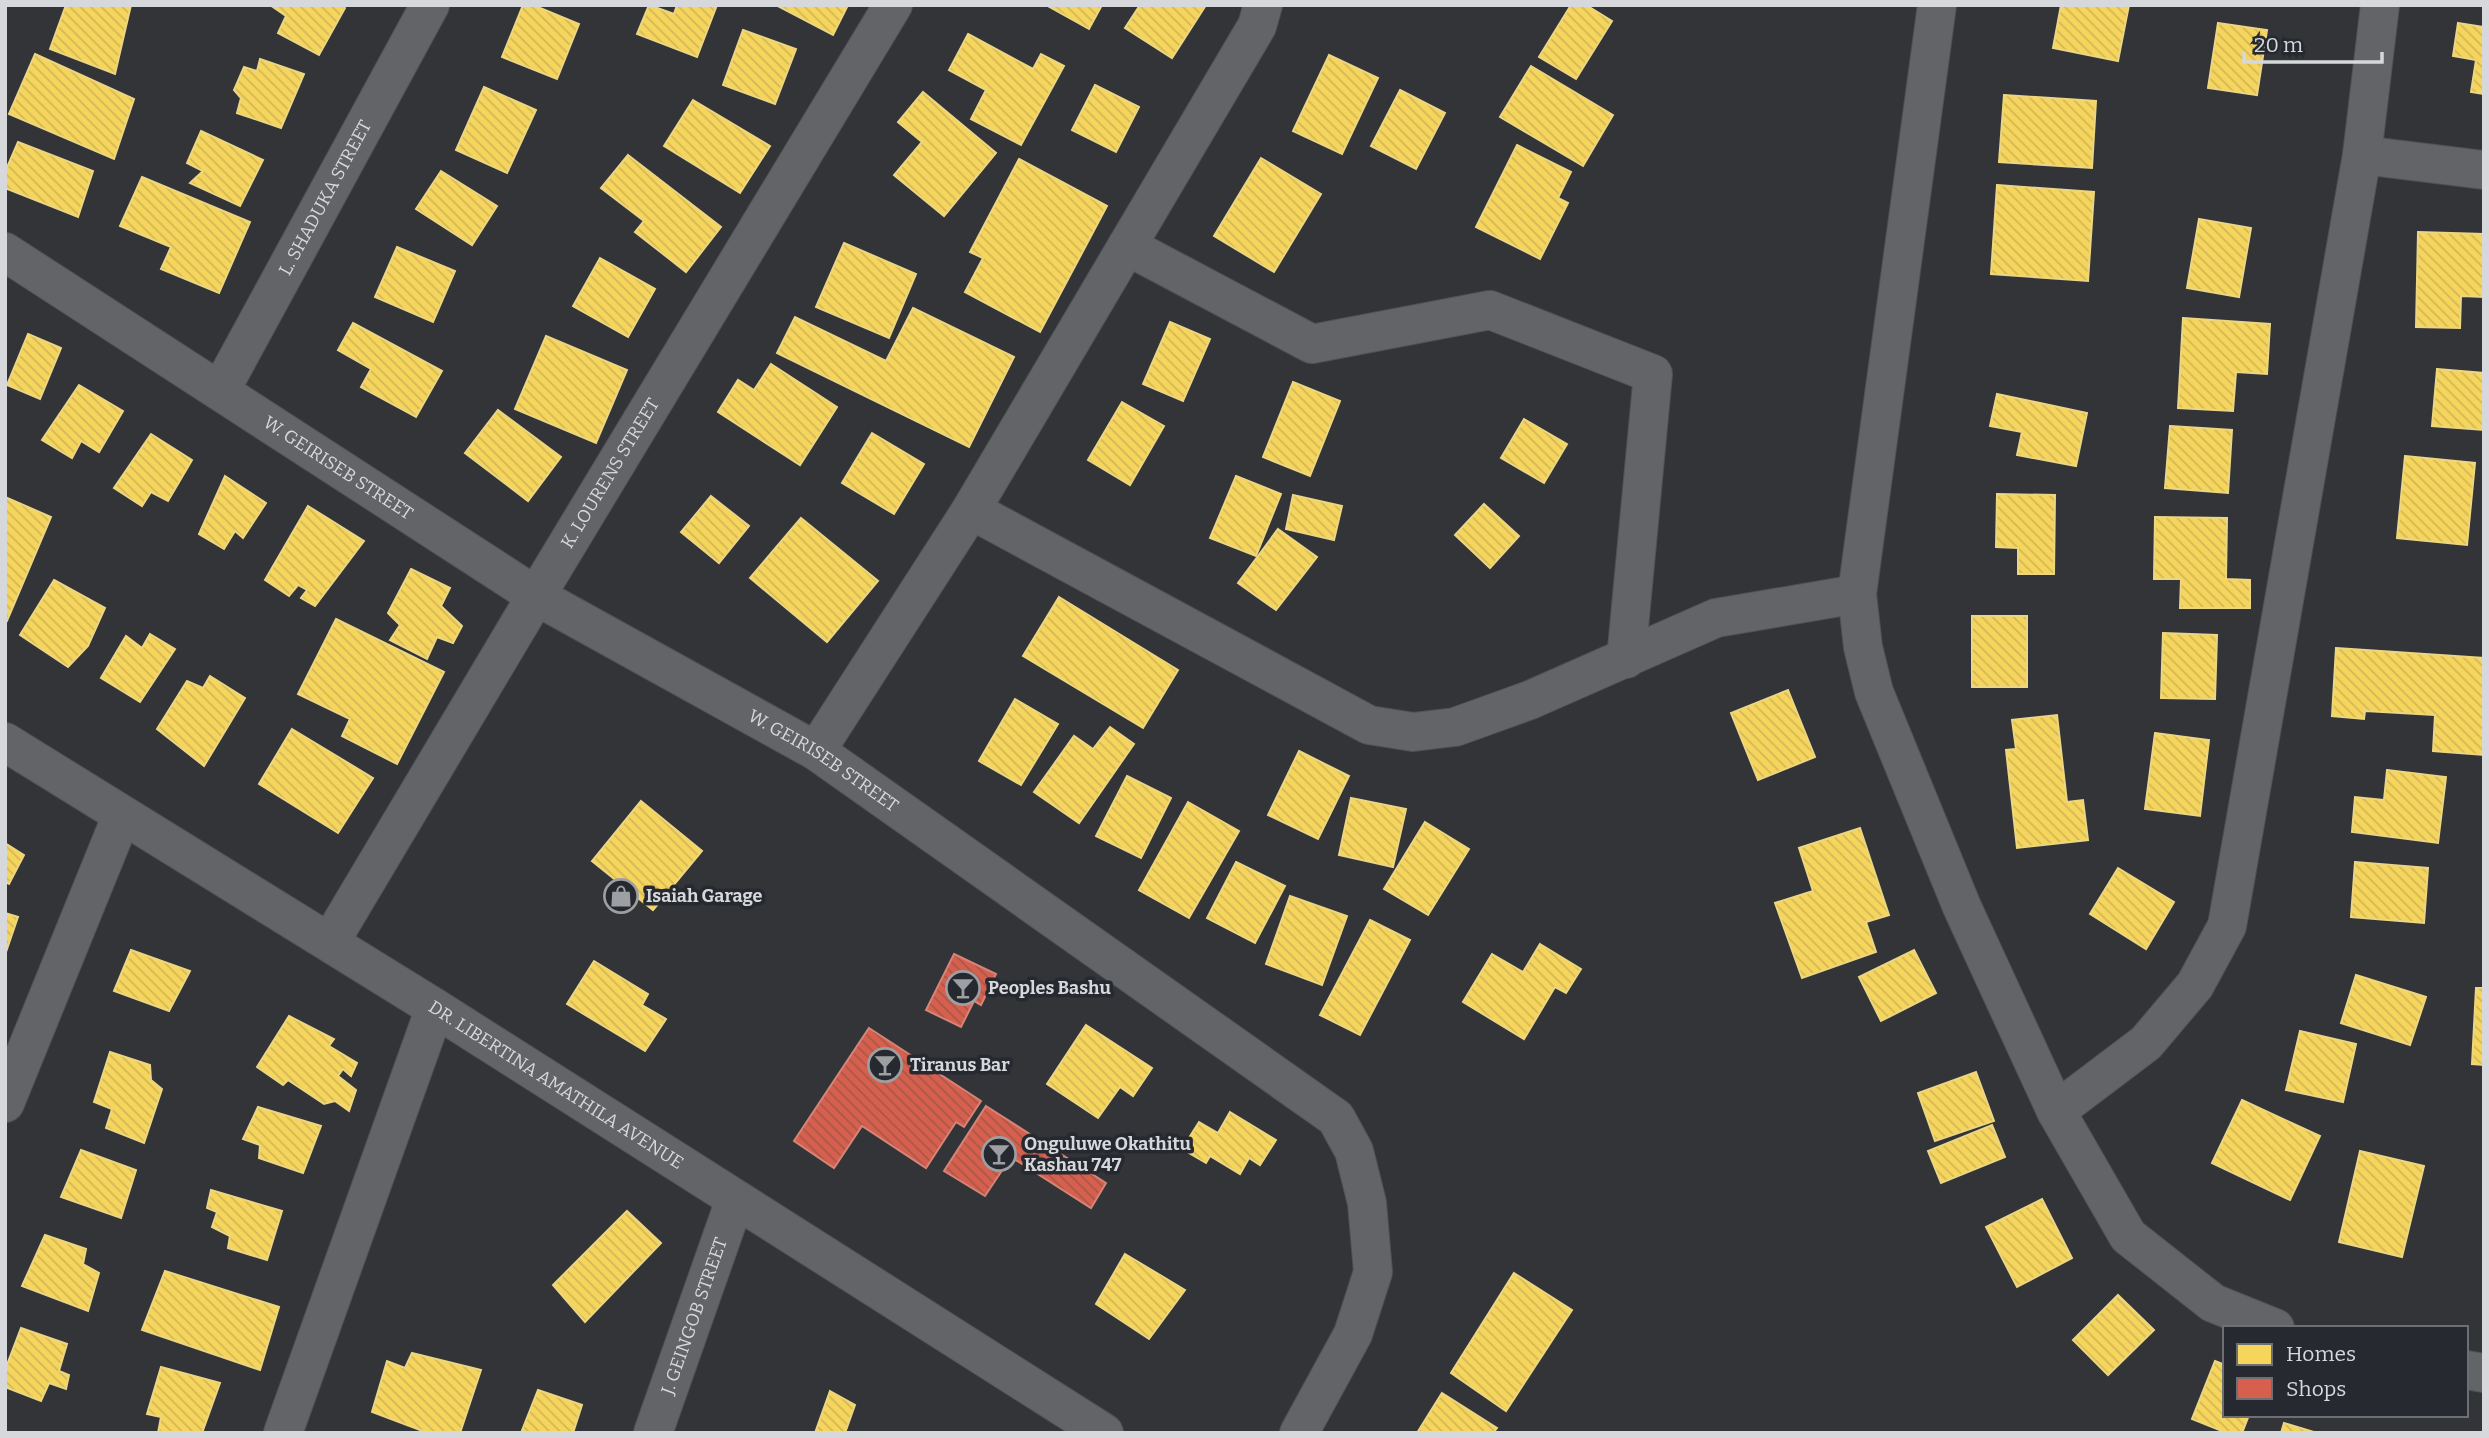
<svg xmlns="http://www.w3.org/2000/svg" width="2489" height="1438" viewBox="0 0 2489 1438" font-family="Bitter,serif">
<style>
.homes{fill:url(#homes-back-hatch);stroke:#ecd682;stroke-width:2}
.shops{fill:url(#shops-back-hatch);stroke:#d68478;stroke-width:2}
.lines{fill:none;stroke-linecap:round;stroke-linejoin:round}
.minor-casing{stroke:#4f5154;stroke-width:40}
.minor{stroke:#626467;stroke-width:38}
.labels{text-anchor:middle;stroke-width:7;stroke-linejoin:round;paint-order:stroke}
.street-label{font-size:18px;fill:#d6d8dc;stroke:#26292f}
.poi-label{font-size:18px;font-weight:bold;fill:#d6d8dc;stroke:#26292f;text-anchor:start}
</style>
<defs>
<pattern id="homes-back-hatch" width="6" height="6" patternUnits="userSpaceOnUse" patternTransform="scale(1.75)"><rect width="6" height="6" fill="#f6d55c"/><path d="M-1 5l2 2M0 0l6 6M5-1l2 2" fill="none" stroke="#d2b757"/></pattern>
<pattern id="shops-back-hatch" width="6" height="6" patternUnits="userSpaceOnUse" patternTransform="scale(1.75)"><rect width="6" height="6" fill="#d6604d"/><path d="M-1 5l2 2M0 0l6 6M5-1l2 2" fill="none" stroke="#a9574a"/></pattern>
</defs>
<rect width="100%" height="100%" fill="#323437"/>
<g class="homes">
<polygon points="66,5 131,5 115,74 50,49"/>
<polygon points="270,5 341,5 345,8 319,55 278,33 286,16"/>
<polygon points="523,5 533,5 579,24 557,79 502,57"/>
<polygon points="649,5 674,14 677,5 717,5 697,57 637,34"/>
<polygon points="776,5 848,5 833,35"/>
<polygon points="1046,5 1102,5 1089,29"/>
<polygon points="1140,5 1206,5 1172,58 1125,28"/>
<polygon points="1571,5 1586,5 1612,21 1576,79 1539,57"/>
<polygon points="2061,5 2129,5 2118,61 2053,48"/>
<polygon points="2218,23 2267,30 2257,95 2208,88"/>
<polygon points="2458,23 2484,27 2484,94 2471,92 2476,60 2453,56"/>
<polygon points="743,30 796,49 775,104 723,85"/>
<polygon points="968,34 1033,69 1041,54 1064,66 1021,145 971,119 986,90 949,70"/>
<polygon points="35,54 134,99 114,159 9,114"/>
<polygon points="1329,55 1378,78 1342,154 1293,131"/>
<polygon points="260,59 304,74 281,128 237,113 241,98 234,90 244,67 257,71"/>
<polygon points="1531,66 1613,115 1583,166 1500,117"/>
<polygon points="1095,85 1139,107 1116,152 1072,130"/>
<polygon points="484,87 536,110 507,173 456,150"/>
<polygon points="1400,90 1445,113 1416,169 1371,146"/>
<polygon points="923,92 996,153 944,216 894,175 922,142 898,122"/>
<polygon points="2004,95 2096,101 2092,168 1999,162"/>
<polygon points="693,100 770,146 740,193 664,146"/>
<polygon points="201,131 263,160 240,206 190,183 203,171 187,163"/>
<polygon points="18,142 93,171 78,217 5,188 5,172"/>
<polygon points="1517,145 1571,172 1558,198 1568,203 1540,259 1476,227"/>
<polygon points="628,155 721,227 686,272 635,232 644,221 601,188"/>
<polygon points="1261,158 1321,194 1274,272 1214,236"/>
<polygon points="1019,159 1107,206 1040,332 965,292 983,258 970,252"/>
<polygon points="441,171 497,206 472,245 416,209"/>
<polygon points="142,177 250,222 219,293 161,269 171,247 120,226"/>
<polygon points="1997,185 2094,192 2088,281 1991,274"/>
<polygon points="2199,219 2251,228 2239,297 2187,288"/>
<polygon points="2418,232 2484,234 2484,297 2461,296 2460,328 2416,327"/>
<polygon points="844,243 916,274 889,338 816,307"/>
<polygon points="397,247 455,271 433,322 375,297"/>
<polygon points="600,258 655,289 628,337 573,306"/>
<polygon points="913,308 1014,357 969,447 777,353 795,317 886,361"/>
<polygon points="2183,318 2270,324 2267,374 2236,372 2233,411 2178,408"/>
<polygon points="1170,322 1210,339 1183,401 1143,384"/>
<polygon points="353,323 442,371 416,417 361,387 371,369 338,350"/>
<polygon points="28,334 61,348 40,399 7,385"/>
<polygon points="546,336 627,370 596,443 515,409"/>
<polygon points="771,364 837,407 800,465 718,412 738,380 754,390"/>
<polygon points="2437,369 2484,373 2484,430 2432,426"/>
<polygon points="1293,382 1340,401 1310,476 1263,457"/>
<polygon points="79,385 123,411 99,452 81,441 72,458 42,440"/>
<polygon points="1997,394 2087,413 2076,466 2017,455 2022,432 1990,426"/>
<polygon points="1122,402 1164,426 1130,485 1088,460"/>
<polygon points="498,410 561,457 528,501 465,453"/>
<polygon points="1524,419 1567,444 1544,483 1501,458"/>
<polygon points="2170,426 2232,430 2228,493 2165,488"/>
<polygon points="872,433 924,464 894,514 842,483"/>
<polygon points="151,434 192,460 168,501 151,492 142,506 114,488"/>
<polygon points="2405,456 2475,463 2467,545 2397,538"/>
<polygon points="225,476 266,503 243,538 235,531 224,549 199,534"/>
<polygon points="1236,476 1281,494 1256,556 1210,538"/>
<polygon points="1997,494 2055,495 2054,574 2018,574 2018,548 1996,547"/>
<polygon points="1293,495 1342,506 1334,540 1286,529"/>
<polygon points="711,496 749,526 719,563 681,532"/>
<polygon points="5,497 51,517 7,621 5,620"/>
<polygon points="1484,504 1519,536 1490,568 1455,535"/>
<polygon points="308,506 364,541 315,606 301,598 307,590 298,585 289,596 265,580"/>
<polygon points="2155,517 2227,518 2226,579 2250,580 2250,608 2180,608 2181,579 2154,579"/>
<polygon points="801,518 878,581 827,642 750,578"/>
<polygon points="1278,529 1317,557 1276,610 1238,583"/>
<polygon points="411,569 450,588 441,606 462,626 453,643 437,637 427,659 390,640 400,625 388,613"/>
<polygon points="54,580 105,608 88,646 68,667 20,635"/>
<polygon points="1059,597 1178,670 1143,728 1023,656"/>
<rect x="1972" y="616" width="55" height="71"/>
<polygon points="336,619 444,672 397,764 342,736 350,719 298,694"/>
<polygon points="2163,633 2217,635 2215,699 2161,698"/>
<polygon points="150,634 175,649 140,702 101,678 126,636 142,648"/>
<polygon points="2336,648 2484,658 2484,755 2433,751 2435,715 2365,711 2364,719 2332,716"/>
<polygon points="210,676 245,698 204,766 157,729 187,681 203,688"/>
<polygon points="1788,690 1815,757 1758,780 1731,713"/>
<polygon points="1015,699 1058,724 1021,785 979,761"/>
<polygon points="2057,715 2067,802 2083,800 2088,840 2017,848 2006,750 2016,749 2012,720"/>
<polygon points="1110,727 1134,744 1079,823 1034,792 1074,736 1093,749"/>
<polygon points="292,729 373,778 338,833 259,784"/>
<polygon points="2155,733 2209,740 2200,816 2145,809"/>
<polygon points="1299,751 1349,776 1318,839 1268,815"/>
<polygon points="2387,770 2446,777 2438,843 2352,832 2355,797 2384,800"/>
<polygon points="1127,776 1171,798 1141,858 1096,836"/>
<polygon points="1351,798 1406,809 1393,867 1339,855"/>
<polygon points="641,801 702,851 653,910 592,861"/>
<polygon points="1188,802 1239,831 1189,918 1139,890"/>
<polygon points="1425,822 1469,849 1428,915 1384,889"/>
<polygon points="1860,828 1889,915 1866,922 1876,952 1802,978 1775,903 1813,891 1799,848"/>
<polygon points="5,843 24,855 9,884 5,882"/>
<polygon points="1236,862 1285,886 1255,943 1207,918"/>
<polygon points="2355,862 2428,868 2424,923 2351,917"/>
<polygon points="2118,868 2174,902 2146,949 2090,914"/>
<polygon points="1290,896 1347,916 1322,985 1266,964"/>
<polygon points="5,913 18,917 5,955"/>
<polygon points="1370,920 1410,940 1360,1035 1320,1015"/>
<polygon points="1540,944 1581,969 1566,993 1555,987 1524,1039 1463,1002 1492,954 1523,972"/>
<polygon points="131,950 190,971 169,1011 114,991"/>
<polygon points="1914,950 1936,993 1881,1021 1859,977"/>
<polygon points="594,961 648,994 642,1005 666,1019 645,1051 567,1004"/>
<polygon points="2356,975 2426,997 2410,1045 2341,1023"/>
<polygon points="2476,988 2484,988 2484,1065 2472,1064"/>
<polygon points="289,1016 334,1039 329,1046 357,1063 351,1076 343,1069 338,1076 356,1090 349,1111 335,1101 324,1104 288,1080 283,1085 257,1067"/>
<polygon points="1086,1025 1152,1068 1133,1096 1120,1087 1098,1118 1047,1084"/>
<polygon points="2300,1031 2356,1044 2343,1102 2286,1090"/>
<polygon points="110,1052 150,1065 151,1080 162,1089 144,1143 106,1128 112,1109 94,1102"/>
<polygon points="1976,1072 1994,1121 1935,1141 1918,1093"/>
<polygon points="2242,1100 2320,1136 2290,1200 2212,1163"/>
<polygon points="258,1107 321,1126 303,1173 259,1158 260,1145 243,1139"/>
<polygon points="1230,1112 1276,1140 1260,1165 1249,1158 1240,1174 1210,1156 1206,1163 1182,1149 1199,1122 1218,1133"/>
<polygon points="1992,1125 2005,1157 1941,1183 1928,1151"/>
<polygon points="81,1150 136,1170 121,1218 61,1197"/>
<polygon points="2360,1151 2424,1166 2402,1257 2339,1242"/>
<polygon points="211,1190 282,1211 267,1260 228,1248 230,1236 212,1227 217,1212 207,1208"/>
<polygon points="2042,1199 2072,1258 2017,1287 1986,1227"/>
<polygon points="627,1211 661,1243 585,1322 553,1285"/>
<polygon points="45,1235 86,1249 83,1264 99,1273 88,1311 22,1286"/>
<polygon points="1125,1254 1185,1290 1149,1339 1096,1304"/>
<polygon points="165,1271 279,1307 260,1370 142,1330"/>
<polygon points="1514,1273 1572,1310 1506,1411 1451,1373"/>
<polygon points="2118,1295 2154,1330 2108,1375 2073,1340"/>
<polygon points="21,1328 67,1344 59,1371 69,1375 66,1389 49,1383 41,1401 5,1387 5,1370"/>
<polygon points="412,1353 481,1370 460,1433 428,1433 372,1412 387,1361 405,1368"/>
<polygon points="2215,1361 2225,1365 2225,1415 2249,1415 2242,1433 2227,1433 2192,1419"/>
<polygon points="161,1367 220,1383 202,1433 158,1433 161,1417 147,1414"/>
<polygon points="538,1390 582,1405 573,1433 521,1433"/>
<polygon points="830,1391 855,1405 845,1433 815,1433"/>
<polygon points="1442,1393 1497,1428 1493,1433 1417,1433"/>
<polygon points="2284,1423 2317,1433 2281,1433"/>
</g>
<g class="shops">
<polygon points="954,954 996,974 981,1005 974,1001 961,1027 926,1010"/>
<polygon points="869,1028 981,1101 964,1127 956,1122 926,1168 862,1126 834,1168 794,1141"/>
<polygon points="986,1106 1106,1183 1091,1208 1011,1157 985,1196 944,1171"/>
</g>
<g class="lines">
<g class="minor-casing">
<g id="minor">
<polyline points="1937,5 1857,594 1863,647 1874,692 1962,907 2056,1111 2128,1236 2213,1303 2275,1328"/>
<polyline points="2362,155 2484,170"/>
<polyline points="1127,246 1312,344 1490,310 1653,374 1626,659"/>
<path id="s1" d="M 5,252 L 536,596 L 816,751 L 1336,1118 L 1354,1151 L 1367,1203 L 1373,1272 L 1353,1334 L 1299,1433"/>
<path id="s2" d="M 220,391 L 430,5"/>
<polyline points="971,510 1369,725 1413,732 1455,727 1530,700 1716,618 1857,594"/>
<path id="s3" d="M 5,742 L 435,1008 L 1104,1433"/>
<polyline points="816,751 971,510 1257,26 1263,5"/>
<path id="s4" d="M 330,942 L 536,596 L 893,5"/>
<polyline points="5,1103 122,815"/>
<polyline points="2056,1111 2146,1043 2195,985 2227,926 2362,155 2380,5"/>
<polyline points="2466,1370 2484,1373"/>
<polyline points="283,1433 435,1008"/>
<path id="s5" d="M 653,1433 L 735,1200"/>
</g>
</g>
<use href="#minor" class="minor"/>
</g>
<defs>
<g id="shop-ring" transform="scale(1.75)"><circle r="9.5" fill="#26292f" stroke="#9d9fa2" stroke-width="1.5"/><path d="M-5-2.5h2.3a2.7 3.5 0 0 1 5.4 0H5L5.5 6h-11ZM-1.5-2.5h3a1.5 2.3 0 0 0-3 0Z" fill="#9d9fa2"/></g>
<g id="bar-ring" transform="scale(1.75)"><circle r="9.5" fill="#26292f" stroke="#9d9fa2" stroke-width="1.5"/><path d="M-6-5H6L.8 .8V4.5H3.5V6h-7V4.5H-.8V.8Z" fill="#9d9fa2"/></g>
</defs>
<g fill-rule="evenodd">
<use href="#shop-ring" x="621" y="896"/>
<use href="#bar-ring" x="963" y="988"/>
<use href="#bar-ring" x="885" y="1065"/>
<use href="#bar-ring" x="999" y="1154"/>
</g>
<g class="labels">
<g class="street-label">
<text dy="6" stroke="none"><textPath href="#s2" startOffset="220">L. SHADUKA STREET</textPath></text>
<text dy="6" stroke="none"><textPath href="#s1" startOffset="397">W. GEIRISEB STREET</textPath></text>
<text dy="6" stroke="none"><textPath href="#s4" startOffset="546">K. LOURENS STREET</textPath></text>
<text dy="6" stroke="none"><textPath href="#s1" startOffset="964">W. GEIRISEB STREET</textPath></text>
<text dy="6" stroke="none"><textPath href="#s3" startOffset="649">DR. LIBERTINA AMATHILA AVENUE</textPath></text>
<text dy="6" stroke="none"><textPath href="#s5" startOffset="124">J. GEINGOB STREET</textPath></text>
</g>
<g class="poi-label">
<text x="646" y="902">Isaiah Garage</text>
<text x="988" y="994">Peoples Bashu</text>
<text x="910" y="1071">Tiranus Bar</text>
<text x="1024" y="1150">Onguluwe Okathitu<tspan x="1024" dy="21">Kashau 747</tspan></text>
</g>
</g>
<rect width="2489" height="1438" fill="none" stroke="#d6d8dc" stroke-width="14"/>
<rect x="2223" y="1326" width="245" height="91" fill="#26292f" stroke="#6c6f74" stroke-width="2"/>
<rect x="2237" y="1344" width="35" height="21" fill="#f6d55c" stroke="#6c6f74" stroke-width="2"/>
<text x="2286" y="1361" font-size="21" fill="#d6d8dc">Homes</text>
<rect x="2237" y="1378" width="35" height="21" fill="#d6604d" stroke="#6c6f74" stroke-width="2"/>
<text x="2286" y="1396" font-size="21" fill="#d6d8dc">Shops</text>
<path d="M2244 52v10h138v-10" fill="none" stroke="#d6d8dc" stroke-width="3.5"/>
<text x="2254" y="52" font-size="21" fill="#d6d8dc" stroke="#26292f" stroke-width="5" paint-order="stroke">20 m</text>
</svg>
